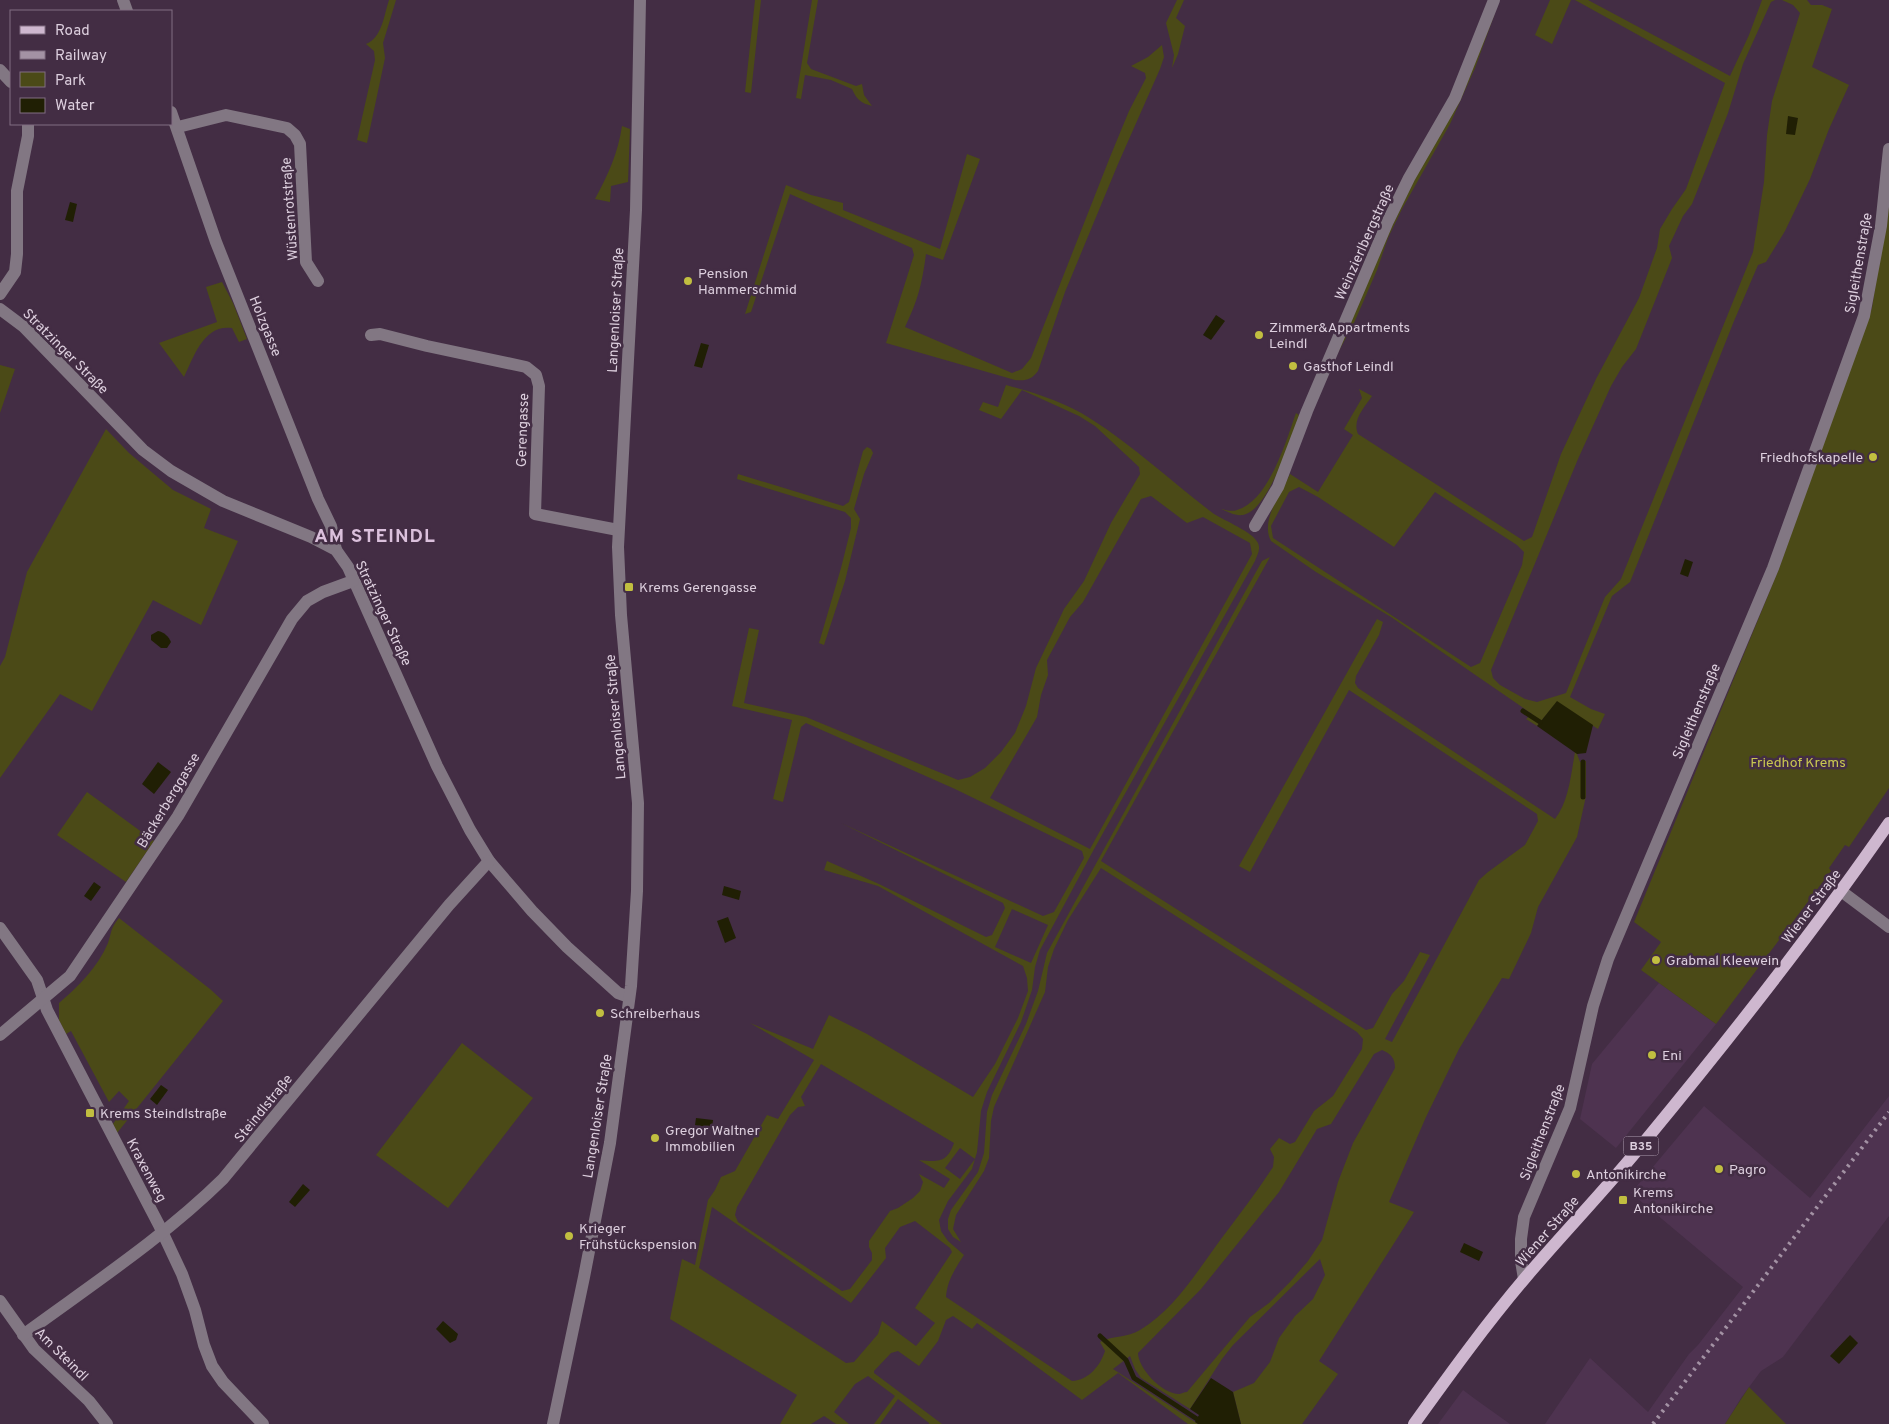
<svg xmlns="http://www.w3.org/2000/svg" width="1889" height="1424" viewBox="0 0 1889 1424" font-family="Overpass,sans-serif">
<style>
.built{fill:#4e3350}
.green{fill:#4b4a17;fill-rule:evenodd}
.water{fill:#201f04}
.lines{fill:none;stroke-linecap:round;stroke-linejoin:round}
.stream{stroke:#201f04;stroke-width:5}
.minor{stroke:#827783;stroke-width:12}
.major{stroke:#ceb7cf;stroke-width:12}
.rail{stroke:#a392a4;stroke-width:4;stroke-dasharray:2.5 5;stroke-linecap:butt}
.poi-dot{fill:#c1be40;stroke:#432d44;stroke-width:2}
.labels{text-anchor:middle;stroke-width:5;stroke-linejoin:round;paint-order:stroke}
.shield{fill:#432d44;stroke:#af9eb0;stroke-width:1}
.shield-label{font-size:12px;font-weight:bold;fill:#ddcfde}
.street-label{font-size:14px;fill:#ddcfde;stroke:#432d44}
.poi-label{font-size:14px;fill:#ddcfde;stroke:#432d44;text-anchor:start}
.park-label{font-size:14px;fill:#c9c750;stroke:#432d44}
.district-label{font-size:19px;font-weight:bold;letter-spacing:1px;fill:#dbc0dc;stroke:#432d44}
</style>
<rect width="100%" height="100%" fill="#432d44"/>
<g class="built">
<polygon points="1659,983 1716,1024 1616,1148 1580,1119 1592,1064"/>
<polygon points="1889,1096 1889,1216 1783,1357 1761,1371 1741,1398 1725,1424 1545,1424 1590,1358 1648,1412 1689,1354 1698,1345 1743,1287 1631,1193 1704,1106 1810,1198"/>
<polygon points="1463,1390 1475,1399 1510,1424 1438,1424"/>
</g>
<g class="green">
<path d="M 389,0 L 396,0 L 383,43 L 385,58 L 367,143 L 357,140 L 375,60 L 374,51 L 366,44 C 382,38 384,15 389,0 Z"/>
<polygon points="755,0 761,0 751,93 745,92"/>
<path d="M 812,0 L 818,0 L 807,63 L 811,69 L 856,86 L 862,84 L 864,95 L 872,106 C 861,103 857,100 852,89 L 831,80 L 805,75 L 801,99 L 796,98 Z"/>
<polygon points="1177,0 1184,0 1176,18 1185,26 1178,54 1172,68 1174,55 1166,23"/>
<polygon points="1550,0 1571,0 1552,44 1535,35"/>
<path d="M 1575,0 L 1588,0 L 1730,76 L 1749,35 L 1762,0 L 1775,0 L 1771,2 L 1743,64 L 1728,113 L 1692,204 L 1683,216 L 1669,246 L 1672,258 L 1636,349 L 1622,367 L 1611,386 L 1578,459 L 1491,670 L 1493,678 L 1500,685 L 1525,699 L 1537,702 L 1566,693 L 1605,597 L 1621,579 L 1753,252 L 1764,182 L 1767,135 L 1772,101 L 1800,13 L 1793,5 L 1782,0 L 1807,0 L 1811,5 L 1822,5 L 1832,9 L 1812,67 L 1849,85 L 1829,129 L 1810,179 L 1785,231 L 1766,262 L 1758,265 L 1734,321 L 1630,582 L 1612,596 L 1570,697 L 1591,709 L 1605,714 L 1598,729 L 1557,702 L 1537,726 L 1526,719 L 1532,714 L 1391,617 L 1316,572 L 1271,541 C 1260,521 1281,493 1290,474 L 1318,492 L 1353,435 L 1344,429 L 1362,398 L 1359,389 L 1372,396 C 1364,408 1352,420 1358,434 L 1524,541 L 1532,537 L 1561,454 L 1596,379 L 1639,298 L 1657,248 L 1660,229 L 1672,209 L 1686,189 L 1725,83 ZM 1299,487 L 1318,497 L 1394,547 L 1435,492 L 1517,545 L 1524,552 L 1522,565 L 1480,663 L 1471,667 L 1273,538 L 1271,526 L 1289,492 Z"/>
<polygon points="1495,13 1475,68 1450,124 1402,209 1388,238 1377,270 1354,323 1335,358 1368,276"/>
<path d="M 1162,45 L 1164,57 L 1160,69 L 1118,164 L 1065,292 L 1038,371 C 1031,380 1026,381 1015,380 L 886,343 L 914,255 L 912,248 L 790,194 L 751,312 L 745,314 L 786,185 L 811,195 L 843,203 L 843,210 L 940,249 L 967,154 L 980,159 L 943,260 L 926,254 C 922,284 918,300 905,327 L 1012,373 L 1022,369 L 1031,358 L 1110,157 L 1129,111 L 1146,78 L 1145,73 L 1131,66 L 1148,57 Z"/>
<path d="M 622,126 L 630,129 L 628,182 L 611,186 L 610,202 L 595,199 C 608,175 618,153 622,126 Z"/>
<polygon points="1889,197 1889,788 1849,847 1845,845 1829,868 1831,871 1716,1024 1641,970 1661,942 1634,922 1778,571 1872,308"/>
<path d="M 222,282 L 233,303 L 247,339 L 239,342 L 232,328 C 204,324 194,356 184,377 L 159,343 L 217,322 L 206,287 Z"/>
<polygon points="0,365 15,369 0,413"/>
<path d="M 1006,385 C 1035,393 1065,402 1091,419 C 1134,446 1173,483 1214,514 C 1225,521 1253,532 1258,543 C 1261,550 1257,555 1255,561 L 1093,851 L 1040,950 L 1035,967 L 1032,990 L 1021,1022 L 987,1092 L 981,1111 L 977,1152 L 972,1169 L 948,1201 L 939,1220 L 941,1231 L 948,1241 L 964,1255 C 955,1269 947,1281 946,1297 L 1072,1381 C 1089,1380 1100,1366 1105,1351 L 1100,1342 C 1114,1335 1127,1338 1140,1330 C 1175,1309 1198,1270 1221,1239 C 1239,1215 1257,1192 1273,1167 L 1274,1157 L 1270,1149 L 1279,1138 L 1290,1144 L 1295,1142 L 1314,1111 L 1333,1096 L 1362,1049 L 1363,1039 L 1357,1032 L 1101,868 L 1068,920 L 1054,949 L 1048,967 L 1045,992 L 994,1107 L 991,1121 L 989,1158 L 984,1171 L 956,1215 L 953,1229 L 961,1242 L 953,1237 L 948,1229 L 948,1219 L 951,1210 L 978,1172 L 984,1153 L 987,1112 L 992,1095 L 1026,1024 L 1038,991 L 1047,953 L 1262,561 L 1270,557 L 1101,861 L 1366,1030 L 1373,1028 L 1392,994 L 1404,981 L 1420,952 L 1430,955 L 1385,1039 L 1392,1042 L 1479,880 L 1488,872 L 1525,845 L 1538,821 L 1537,814 L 1349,690 L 1250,872 L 1239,866 L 1377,619 L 1383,622 L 1379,635 L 1356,676 L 1355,683 L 1358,688 L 1555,819 C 1569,801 1571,774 1575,752 L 1577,754 L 1580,762 L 1586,761 L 1586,796 L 1577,837 L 1538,907 L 1531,933 L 1509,979 L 1502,978 L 1459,1049 L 1426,1117 L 1389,1202 L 1414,1212 L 1319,1361 L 1338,1374 L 1302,1424 L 1241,1424 L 1233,1392 L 1254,1383 L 1270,1362 L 1279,1338 L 1295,1316 L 1313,1299 L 1325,1275 L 1320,1259 L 1233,1345 L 1222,1359 L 1190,1409 L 1141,1378 L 1135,1369 L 1130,1356 L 1113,1369 L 1198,1424 L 1188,1424 L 1118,1373 L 1082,1400 L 977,1323 L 972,1329 L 953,1316 L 946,1320 L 938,1341 L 919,1366 L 898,1351 L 891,1353 L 874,1371 L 874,1373 L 942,1424 L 929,1424 L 929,1423 L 898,1399 L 880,1424 L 874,1424 L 895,1396 L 868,1376 L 855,1384 L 834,1412 L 849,1424 L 836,1424 L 824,1416 L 811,1424 L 780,1424 L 797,1395 L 670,1319 L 682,1259 L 695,1265 L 708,1200 L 715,1190 L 721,1177 L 735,1171 L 767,1115 L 778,1119 L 814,1060 L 750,1023 L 813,1049 L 829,1015 L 867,1034 L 973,1097 L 995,1064 L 1018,1018 L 1028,991 L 1027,978 L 1023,966 L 878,886 L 824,870 L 827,861 L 879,884 L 986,937 L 992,935 L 1005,908 L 1003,903 L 841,823 L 1043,916 L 1054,912 L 1084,858 L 1082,851 L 955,789 L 806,723 L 801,727 L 783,802 L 773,799 L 792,720 L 732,706 L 749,628 L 759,630 L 744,703 L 806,717 L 958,780 L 970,777 L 985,768 L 1001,752 L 1015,733 L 1026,706 L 1036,668 L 1064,609 L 1084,581 L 1111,523 L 1140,474 L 1139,467 L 1095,426 L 1079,416 L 1022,390 L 1001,419 L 979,410 L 983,402 L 998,407 ZM 1151,496 L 1187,523 L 1203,517 L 1250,543 L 1252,554 L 1090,849 L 990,798 L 1037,717 L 1041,695 L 1048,675 L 1047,660 L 1070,617 L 1083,602 L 1141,499 ZM 1012,909 L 1048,925 L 1031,963 L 995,947 ZM 1382,1050 C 1391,1054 1395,1058 1395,1068 L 1353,1143 L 1338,1182 L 1322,1240 L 1308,1261 L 1290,1282 L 1269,1303 L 1250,1317 L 1187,1392 C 1184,1392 1181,1394 1179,1394 C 1162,1394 1138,1368 1138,1353 L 1201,1289 L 1238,1243 L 1279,1192 L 1317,1129 L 1331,1124 L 1374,1054 ZM 821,1064 L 954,1143 C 947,1163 938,1162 919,1160 L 950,1179 L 944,1188 L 919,1174 L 923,1182 L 920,1191 L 913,1198 L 898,1208 L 890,1211 L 869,1241 L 869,1247 L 872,1253 L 872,1260 L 850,1289 L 842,1291 L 738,1222 L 735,1215 L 737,1207 L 790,1115 L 798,1107 L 805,1106 L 801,1097 ZM 960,1148 L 975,1159 L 960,1179 L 945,1168 ZM 712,1207 L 851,1303 L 886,1258 L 885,1248 L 900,1227 L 915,1221 L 950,1248 L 952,1252 L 915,1308 L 935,1323 L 916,1346 L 882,1321 L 878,1334 L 854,1362 L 846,1363 L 699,1268 Z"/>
<path d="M 1296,413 L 1299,415 C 1291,438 1269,510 1243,515 C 1235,516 1228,512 1221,509 C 1226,510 1232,512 1237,510 C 1269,501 1286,441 1296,413 Z"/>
<polygon points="106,429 129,453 173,490 211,509 204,528 238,541 201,625 153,600 92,711 60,694 0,778 0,666 5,657 27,572"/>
<polygon points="867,447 871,449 873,453 864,474 854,509 860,519 845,581 824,645 819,643 841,568 851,528 851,518 845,512 737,479 738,474 843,506 849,502 863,451"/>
<polygon points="87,792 154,841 126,882 57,835"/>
<path d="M 119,918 L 210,989 L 223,1001 L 117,1133 L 113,1124 L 129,1101 L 119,1091 L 109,1102 L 71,1031 L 66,1034 L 59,1020 L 59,1003 C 78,987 98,967 108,943 C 112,932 110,929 119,918 Z"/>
<polygon points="462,1043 533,1098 448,1208 376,1155"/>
<polygon points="1749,1387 1786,1424 1725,1424"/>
</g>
<g class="water">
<polygon points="1788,116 1798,118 1795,135 1786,134"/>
<polygon points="70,202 77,204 73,222 65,220"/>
<polygon points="1216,315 1225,321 1211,340 1203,335"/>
<polygon points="701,343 709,345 702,368 694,366"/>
<polygon points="1685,559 1693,562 1688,577 1680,574"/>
<path d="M 158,631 C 164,632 169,637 171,642 L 167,648 L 161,648 L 151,640 L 151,635 Z"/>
<polygon points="1557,701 1593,725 1586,753 1577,754 1537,726"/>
<polygon points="158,762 171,772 154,794 142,784"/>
<polygon points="94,882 101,887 91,901 84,896"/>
<polygon points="724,886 741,891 739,900 722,895"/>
<polygon points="728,917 736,938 725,943 717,921"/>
<polygon points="161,1085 168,1090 157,1105 150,1099"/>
<polygon points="696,1118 713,1120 712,1128 695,1125"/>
<polygon points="303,1184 310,1190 295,1207 289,1202"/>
<polygon points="1464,1243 1483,1252 1479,1261 1460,1252"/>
<polygon points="443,1321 458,1334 456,1340 450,1343 436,1329"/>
<polygon points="1850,1335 1858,1343 1839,1364 1830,1356"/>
<polygon points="1211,1378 1233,1392 1241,1424 1198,1424 1195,1422 1199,1415 1190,1409"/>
</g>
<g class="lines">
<g class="stream">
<polyline points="1523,711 1540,722"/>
<polyline points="1583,797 1583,762"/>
<polyline points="1100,1336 1126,1360 1134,1378 1197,1419"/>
</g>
<g class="minor">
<polyline points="123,0 127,11"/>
<polyline points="0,70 11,82"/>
<polyline points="171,112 216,242 318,499 331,526 336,550"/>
<polyline points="178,127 226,115 287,128 295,135 300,144 306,262 318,281"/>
<polyline points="0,294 15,272 17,254 17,191 28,136 28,124"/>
<polyline points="0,309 24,327 143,450 171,471 223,501 311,537 336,550 348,567 437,766 470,830 489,861 532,911 567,947 618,993 629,997"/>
<polyline points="371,335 380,334 427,346 526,367 536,375 539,386 535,514 618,530"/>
<polyline points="1255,526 1278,487 1307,411 1388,221 1409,178 1455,98 1494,0"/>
<polyline points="1841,891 1889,927"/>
<polyline points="0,928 37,980 47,1010 159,1225 182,1274 195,1310 204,1345 212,1366 223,1382 263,1424"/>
<polyline points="0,1035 70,976 178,816 292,619 307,601 323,592 353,581"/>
<polyline points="1524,1279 1521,1261 1521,1239 1524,1217 1570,1108 1593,1006 1608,959 1773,568 1864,316 1881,226 1889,149"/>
<polyline points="0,1301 34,1349 89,1401 107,1424"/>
<path d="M 23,1335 C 91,1285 163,1238 223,1179 L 449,905 L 489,861"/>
<polyline points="553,1424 584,1277 610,1143 631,986 637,891 638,803 621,615 618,547 636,210 640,0"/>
</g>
<path class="major" d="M 1414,1424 C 1450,1374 1486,1324 1526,1277 C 1565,1231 1607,1188 1645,1141 C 1730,1038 1813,933 1889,823"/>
<polyline class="rail" points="1653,1424 1889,1112"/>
</g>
<g class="poi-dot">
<circle cx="688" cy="281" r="5"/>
<circle cx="1259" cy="335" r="5"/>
<circle cx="1293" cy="366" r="5"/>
<circle cx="1873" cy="457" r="5"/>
<rect x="624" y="582" width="10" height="10" rx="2.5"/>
<circle cx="1656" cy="960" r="5"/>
<circle cx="600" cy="1013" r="5"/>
<circle cx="1652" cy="1055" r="5"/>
<rect x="85" y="1108" width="10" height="10" rx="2.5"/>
<circle cx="655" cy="1138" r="5"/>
<circle cx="1719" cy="1169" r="5"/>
<circle cx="1576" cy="1174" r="5"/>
<rect x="1618" y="1195" width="10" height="10" rx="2.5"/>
<circle cx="569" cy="1236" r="5"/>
</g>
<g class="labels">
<rect class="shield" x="1623.5" y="1136.5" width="35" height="19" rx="4"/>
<g class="shield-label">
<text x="1641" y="1150">B35</text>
</g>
<g class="street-label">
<text transform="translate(289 209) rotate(-94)" y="5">Wüstenrotstraße</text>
<text transform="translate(1364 242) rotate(-66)" y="5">Weinzierlbergstraße</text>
<text transform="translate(1858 263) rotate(-80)" y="5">Sigleithenstraße</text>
<text transform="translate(615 310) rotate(-87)" y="5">Langenloiser Straße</text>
<text transform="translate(266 326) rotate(68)" y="5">Holzgasse</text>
<text transform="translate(66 351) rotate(45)" y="5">Stratzinger Straße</text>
<text transform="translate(522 430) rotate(-88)" y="5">Gerengasse</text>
<text transform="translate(384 613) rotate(65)" y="5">Stratzinger Straße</text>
<text transform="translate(1696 711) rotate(-67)" y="5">Sigleithenstraße</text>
<text transform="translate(615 717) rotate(-95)" y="5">Langenloiser Straße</text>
<text transform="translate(168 800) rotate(-59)" y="5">Bäckerberggasse</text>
<text transform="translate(1811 906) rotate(-53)" y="5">Wiener Straße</text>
<text transform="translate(263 1108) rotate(-51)" y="5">Steindlstraße</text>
<text transform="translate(597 1116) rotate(-81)" y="5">Langenloiser Straße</text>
<text transform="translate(1542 1132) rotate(-69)" y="5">Sigleithenstraße</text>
<text transform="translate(147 1170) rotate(62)" y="5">Kraxenweg</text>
<text transform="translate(1547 1231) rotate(-49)" y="5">Wiener Straße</text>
<text transform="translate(62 1354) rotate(45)" y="5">Am Steindl</text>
</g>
<g class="poi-label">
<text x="698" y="278">Pension<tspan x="698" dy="16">Hammerschmid</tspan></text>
<text x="1269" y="332">Zimmer&amp;Appartments<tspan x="1269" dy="16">Leindl</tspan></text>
<text x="1303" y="371">Gasthof Leindl</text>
<text x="1863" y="462" text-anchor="end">Friedhofskapelle</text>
<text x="639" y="592">Krems Gerengasse</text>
<text x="1666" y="965">Grabmal Kleewein</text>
<text x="610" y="1018">Schreiberhaus</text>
<text x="1662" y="1060">Eni</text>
<text x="100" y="1118">Krems Steindlstraße</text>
<text x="665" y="1135">Gregor Waltner<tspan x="665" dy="16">Immobilien</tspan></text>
<text x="1729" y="1174">Pagro</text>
<text x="1586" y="1179">Antonikirche</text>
<text x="1633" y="1197">Krems<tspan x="1633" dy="16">Antonikirche</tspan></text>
<text x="579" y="1233">Krieger<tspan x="579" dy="16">Frühstückspension</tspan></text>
</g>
<g class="park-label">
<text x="1798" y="767">Friedhof Krems</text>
</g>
<g class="district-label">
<text x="375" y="542">AM STEINDL</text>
</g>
</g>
<rect x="10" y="10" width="162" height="115" fill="#432d44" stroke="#816e82"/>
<rect x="20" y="26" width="25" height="8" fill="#ceb7cf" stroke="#816e82"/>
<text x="55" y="35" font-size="15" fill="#ddcfde">Road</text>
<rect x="20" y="51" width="25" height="8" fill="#a392a4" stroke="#816e82"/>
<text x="55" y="60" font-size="15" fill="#ddcfde">Railway</text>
<rect x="20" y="72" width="25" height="15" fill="#4b4a17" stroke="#816e82"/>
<text x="55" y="85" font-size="15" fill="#ddcfde">Park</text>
<rect x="20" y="98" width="25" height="15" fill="#201f04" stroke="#816e82"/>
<text x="55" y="110" font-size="15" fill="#ddcfde">Water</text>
</svg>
